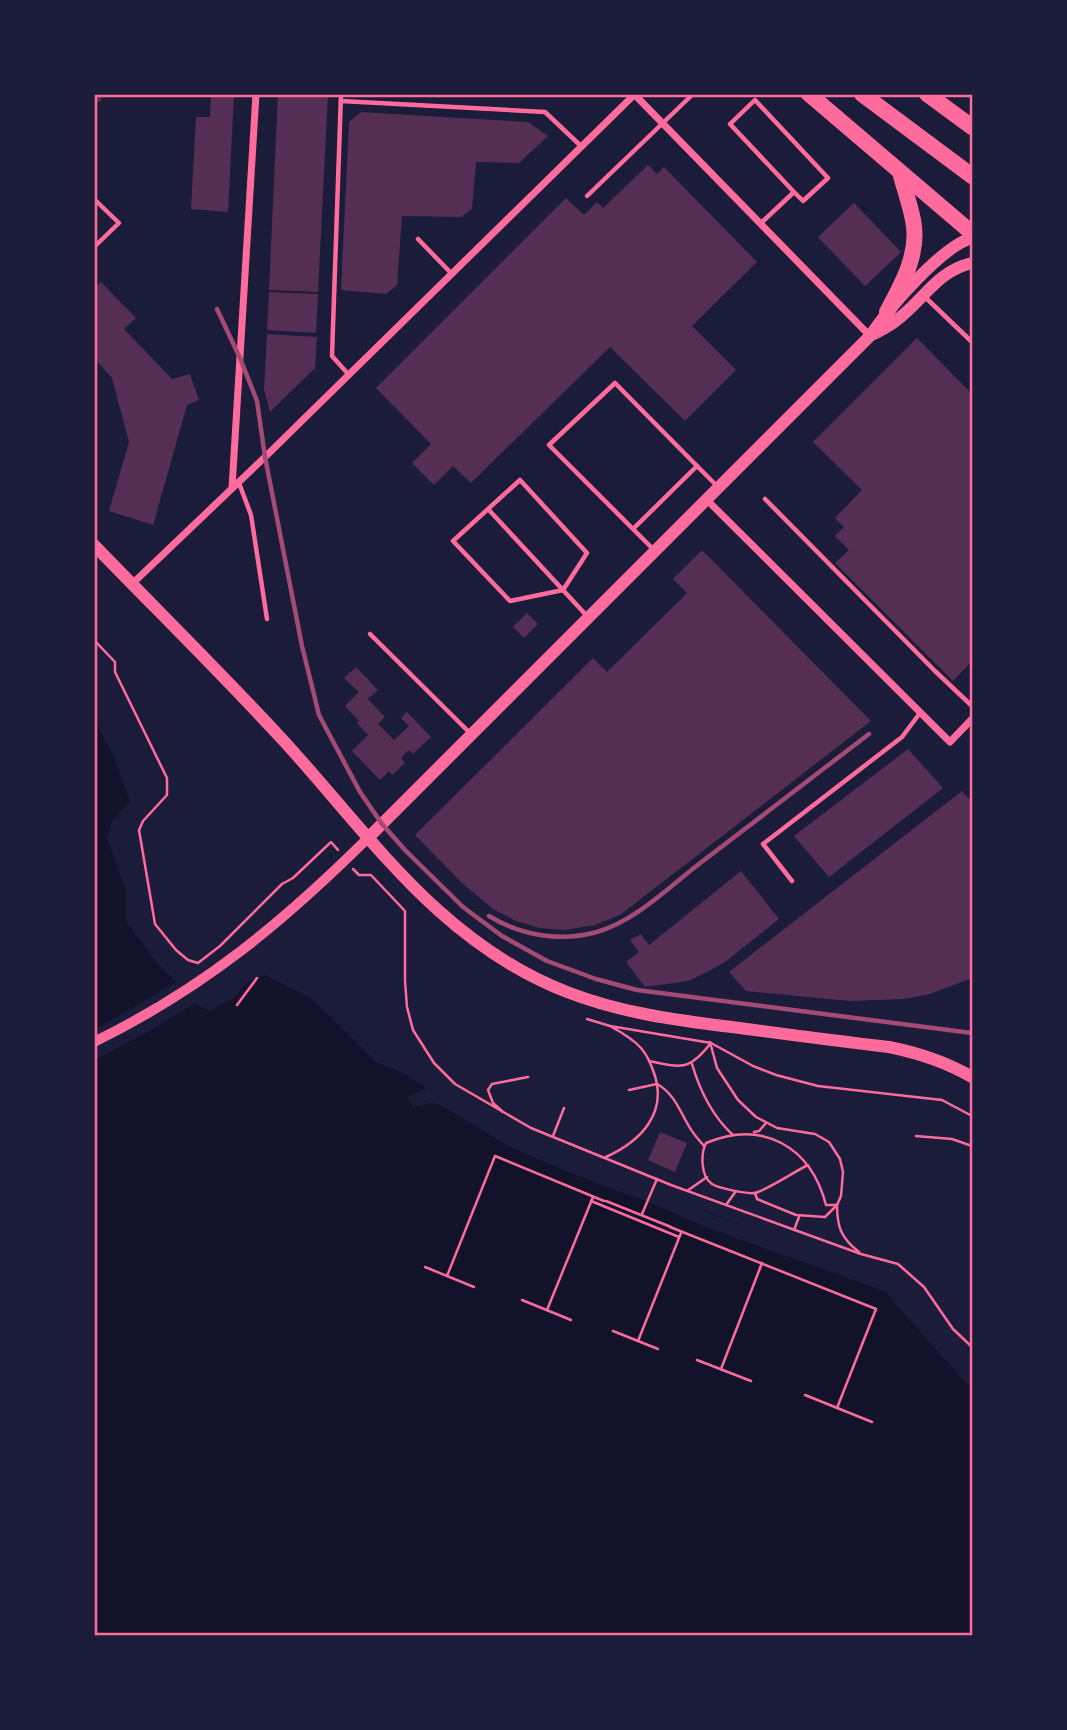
<svg xmlns="http://www.w3.org/2000/svg" width="1067" height="1730" viewBox="0 0 1067 1730" font-family="'Varela Round',sans-serif">
<style>
.water{fill:#12122b}
.pier{fill:#1b1b3a}
.building{fill:#542f53}
.lines{fill:none;stroke-linecap:round;stroke-linejoin:round}
.path{stroke:#ff6b9d;stroke-width:2.5}
.service{stroke:#ff6b9d;stroke-width:4.5}
.minor{stroke:#ff6b9d;stroke-width:7}
.tertiary{stroke:#ff6b9d;stroke-width:10}
.secondary{stroke:#ff6b9d;stroke-width:12}
.motorway{stroke:#ff6b9d;stroke-width:16}
.rail{stroke:#a44b75;stroke-width:4.5}
.neatline{fill:none;stroke:#ff6b9d;stroke-width:2.5}
</style>
<rect width="100%" height="100%" fill="#1b1b3a"/>
<polygon class="water" points="94,695 141,803 117,834 137,924 192,979 227,991 265,975 312,999 376,1062 405,1074 436,1095 518,1139 890,1282 972,1373 972,1635 95,1635"/>
<g class="pier">
<polygon points="95,694 115,719 144,802 121,835 136,879 141,923 193,976 227,987 243,981 245,984 234,998 209,1011 195,1003 153,1029 95,1060 95,1029 121,1015 176,982 156,962 126,921 126,891 107,838 112,821 130,802 113,755 94,720"/>
<polygon points="430,1087 520,1136 653,1188 711,1214 891,1279 938,1327 972,1368 972,1390 884,1291 705,1227 661,1207 578,1176 510,1147 441,1105 432,1103 413,1107 407,1097"/>
</g>
<g class="building">
<polygon points="94,94 101,94 101,101 94,104"/>
<polygon points="211,94 234,94 228,212 191,209 196,117 210,117"/>
<polygon points="278,94 328,94 318,292 269,290"/>
<polygon points="361,112 528,122 548,136 519,163 476,162 472,209 461,217 402,216 397,285 386,294 341,290 349,122"/>
<polygon points="648,165 657,174 664,167 757,262 692,326 736,370 685,421 610,347 471,483 453,466 434,485 412,463 431,444 376,388 566,198 584,215 597,202 603,208"/>
<polygon points="854,203 901,252 865,286 818,237"/>
<polygon points="101,282 136,318 124,329 172,379 190,374 199,400 187,405 153,525 109,511 129,442 112,378 94,358 94,288"/>
<polygon points="269,292 318,294 316,333 267,330"/>
<polygon points="267,334 317,337 315,368 270,412 264,390"/>
<polygon points="917,338 972,394 972,661 953,681 835,563 849,550 835,536 844,527 835,518 862,490 813,442"/>
<polygon points="702,550 871,721 620,915 595,925 565,930 540,928 516,921 493,909 462,883 415,835 593,658 607,672 687,593 673,579"/>
<polygon points="527,613 538,624 524,638 513,627"/>
<polygon points="356,667 378,690 368,699 385,717 378,724 394,740 409,726 401,718 407,712 431,737 413,754 409,750 401,758 405,763 392,775 389,771 380,780 352,751 368,735 357,723 359,721 345,706 359,692 344,678"/>
<polygon points="908,749 943,788 829,877 794,836"/>
<polygon points="962,791 972,802 972,978 930,994 904,999 849,1001 746,991 729,972"/>
<polygon points="741,871 779,919 725,962 709,971 688,981 645,987 626,962 639,952 630,940 641,934 649,945"/>
<polygon points="660,1132 687,1143 675,1172 648,1160"/>
</g>
<g class="lines">
<g class="path">
<polyline points="94,640 115,662 115,672 167,778 167,795 143,821 139,830 155,924 176,950 188,960 198,963 220,946 282,884 293,878 331,842 338,850"/>
<polyline points="353,869 359,875 371,875 405,911 405,981 407,1007 413,1030 434,1063 455,1084 531,1128 671,1185 861,1254 898,1264 924,1287 953,1329 972,1347"/>
<polyline points="237,1005 257,978"/>
<polyline points="587,1019 610,1026"/>
<polyline points="710,1042 717,1068 738,1100 756,1117 777,1128 815,1134 829,1142 840,1159 843,1172 841,1196 837,1205 825,1217 796,1215 757,1199 755,1193"/>
<path d="M 649,1061 C 681,1068 689,1071 710,1044"/>
<path d="M 692,1064 C 700,1091 712,1116 733,1135"/>
<path d="M 629,1090 L 657,1084 C 675,1094 680,1112 690,1128 C 694,1135 700,1141 704,1146"/>
<polyline points="503,1112 493,1103 488,1090 492,1084 528,1077"/>
<polyline points="754,1132 759,1131 766,1123"/>
<polyline points="553,1136 564,1108"/>
<polyline points="916,1136 952,1139 972,1146"/>
<path d="M 606,1157 C 641,1141 668,1113 654,1073 C 651,1064 647,1055 641,1048 C 633,1039 621,1032 610,1026 L 711,1043 L 753,1066 L 776,1075 L 818,1086 L 942,1100 L 972,1116"/>
<path d="M 808,1165 C 797,1170 762,1193 754,1193 C 746,1194 718,1188 712,1184 C 700,1176 701,1153 706,1143 C 763,1119 811,1147 826,1205 L 837,1205 C 837,1227 841,1238 859,1252"/>
<polyline points="687,1191 707,1177"/>
<polyline points="591,1201 679,1237"/>
<polyline points="606,1201 671,1227"/>
<polyline points="726,1205 736,1191"/>
<polyline points="642,1214 657,1179"/>
<polyline points="670,1227 876,1309 837,1408"/>
<polyline points="794,1230 799,1217"/>
<polyline points="425,1267 474,1287"/>
<polyline points="447,1276 495,1156 604,1201"/>
<polyline points="522,1300 571,1320"/>
<polyline points="547,1310 593,1197"/>
<polyline points="613,1331 658,1349"/>
<polyline points="638,1341 681,1233"/>
<polyline points="697,1360 751,1381"/>
<polyline points="721,1369 762,1263"/>
<polyline points="805,1395 872,1422"/>
</g>
<g class="service">
<polyline points="341,94 332,356 349,375"/>
<polyline points="341,101 545,112 582,147"/>
<polyline points="587,196 693,94"/>
<polyline points="94,199 119,223 94,247"/>
<polyline points="761,223 794,192 730,124 755,100 828,178 803,201 794,192"/>
<polyline points="418,239 451,273"/>
<polyline points="925,297 972,342"/>
<polyline points="697,466 718,487"/>
<polyline points="239,483 251,515 267,619"/>
<polyline points="765,499 935,671 972,706"/>
<polyline points="488,509 520,480 587,553 563,590 510,601 453,541 488,509 587,616"/>
<polyline points="633,529 697,466 615,383 549,445 654,550"/>
<polyline points="370,634 471,734"/>
<polyline points="792,881 763,844 902,737 920,713"/>
</g>
<g class="minor">
<polyline points="635,95 870,336"/>
<polyline points="232,488 256,94"/>
<polyline points="706,499 950,742 972,719"/>
<polyline points="132,584 265,457 635,94"/>
</g>
<path class="tertiary" d="M 94,1042 C 204,988 282,923 368,838"/>
<g class="secondary">
<path d="M 874,334 C 880,331 887,327 893,323 C 922,303 936,271 972,263"/>
<path d="M 94,545 C 157,610 221,673 282,739 C 371,836 439,942 567,992 C 621,1013 675,1020 732,1027 C 784,1034 837,1041 889,1047 C 919,1053 946,1062 972,1077"/>
<path d="M 368,838 L 870,336 C 888,309 942,246 972,238"/>
</g>
<g class="motorway">
<polyline points="809,94 972,233"/>
<polyline points="862,94 972,176"/>
<polyline points="927,94 972,127"/>
<path d="M 887,312 C 902,284 920,253 913,220 C 910,204 904,188 900,172"/>
</g>
<g class="rail">
<polyline points="217,309 240,358 257,401 265,457 302,646 319,715 360,792 382,824 405,850 463,907 502,936 547,961 596,979 637,990 972,1033"/>
<path d="M 489,916 C 522,936 560,942 597,932 C 635,921 668,888 699,864 C 756,821 812,777 869,734"/>
</g>
</g>
<rect width="1067" height="1730" fill="none" stroke="#1b1b3a" stroke-width="192"/>
<rect x="96" y="96" width="875" height="1538" class="neatline"/>
</svg>
